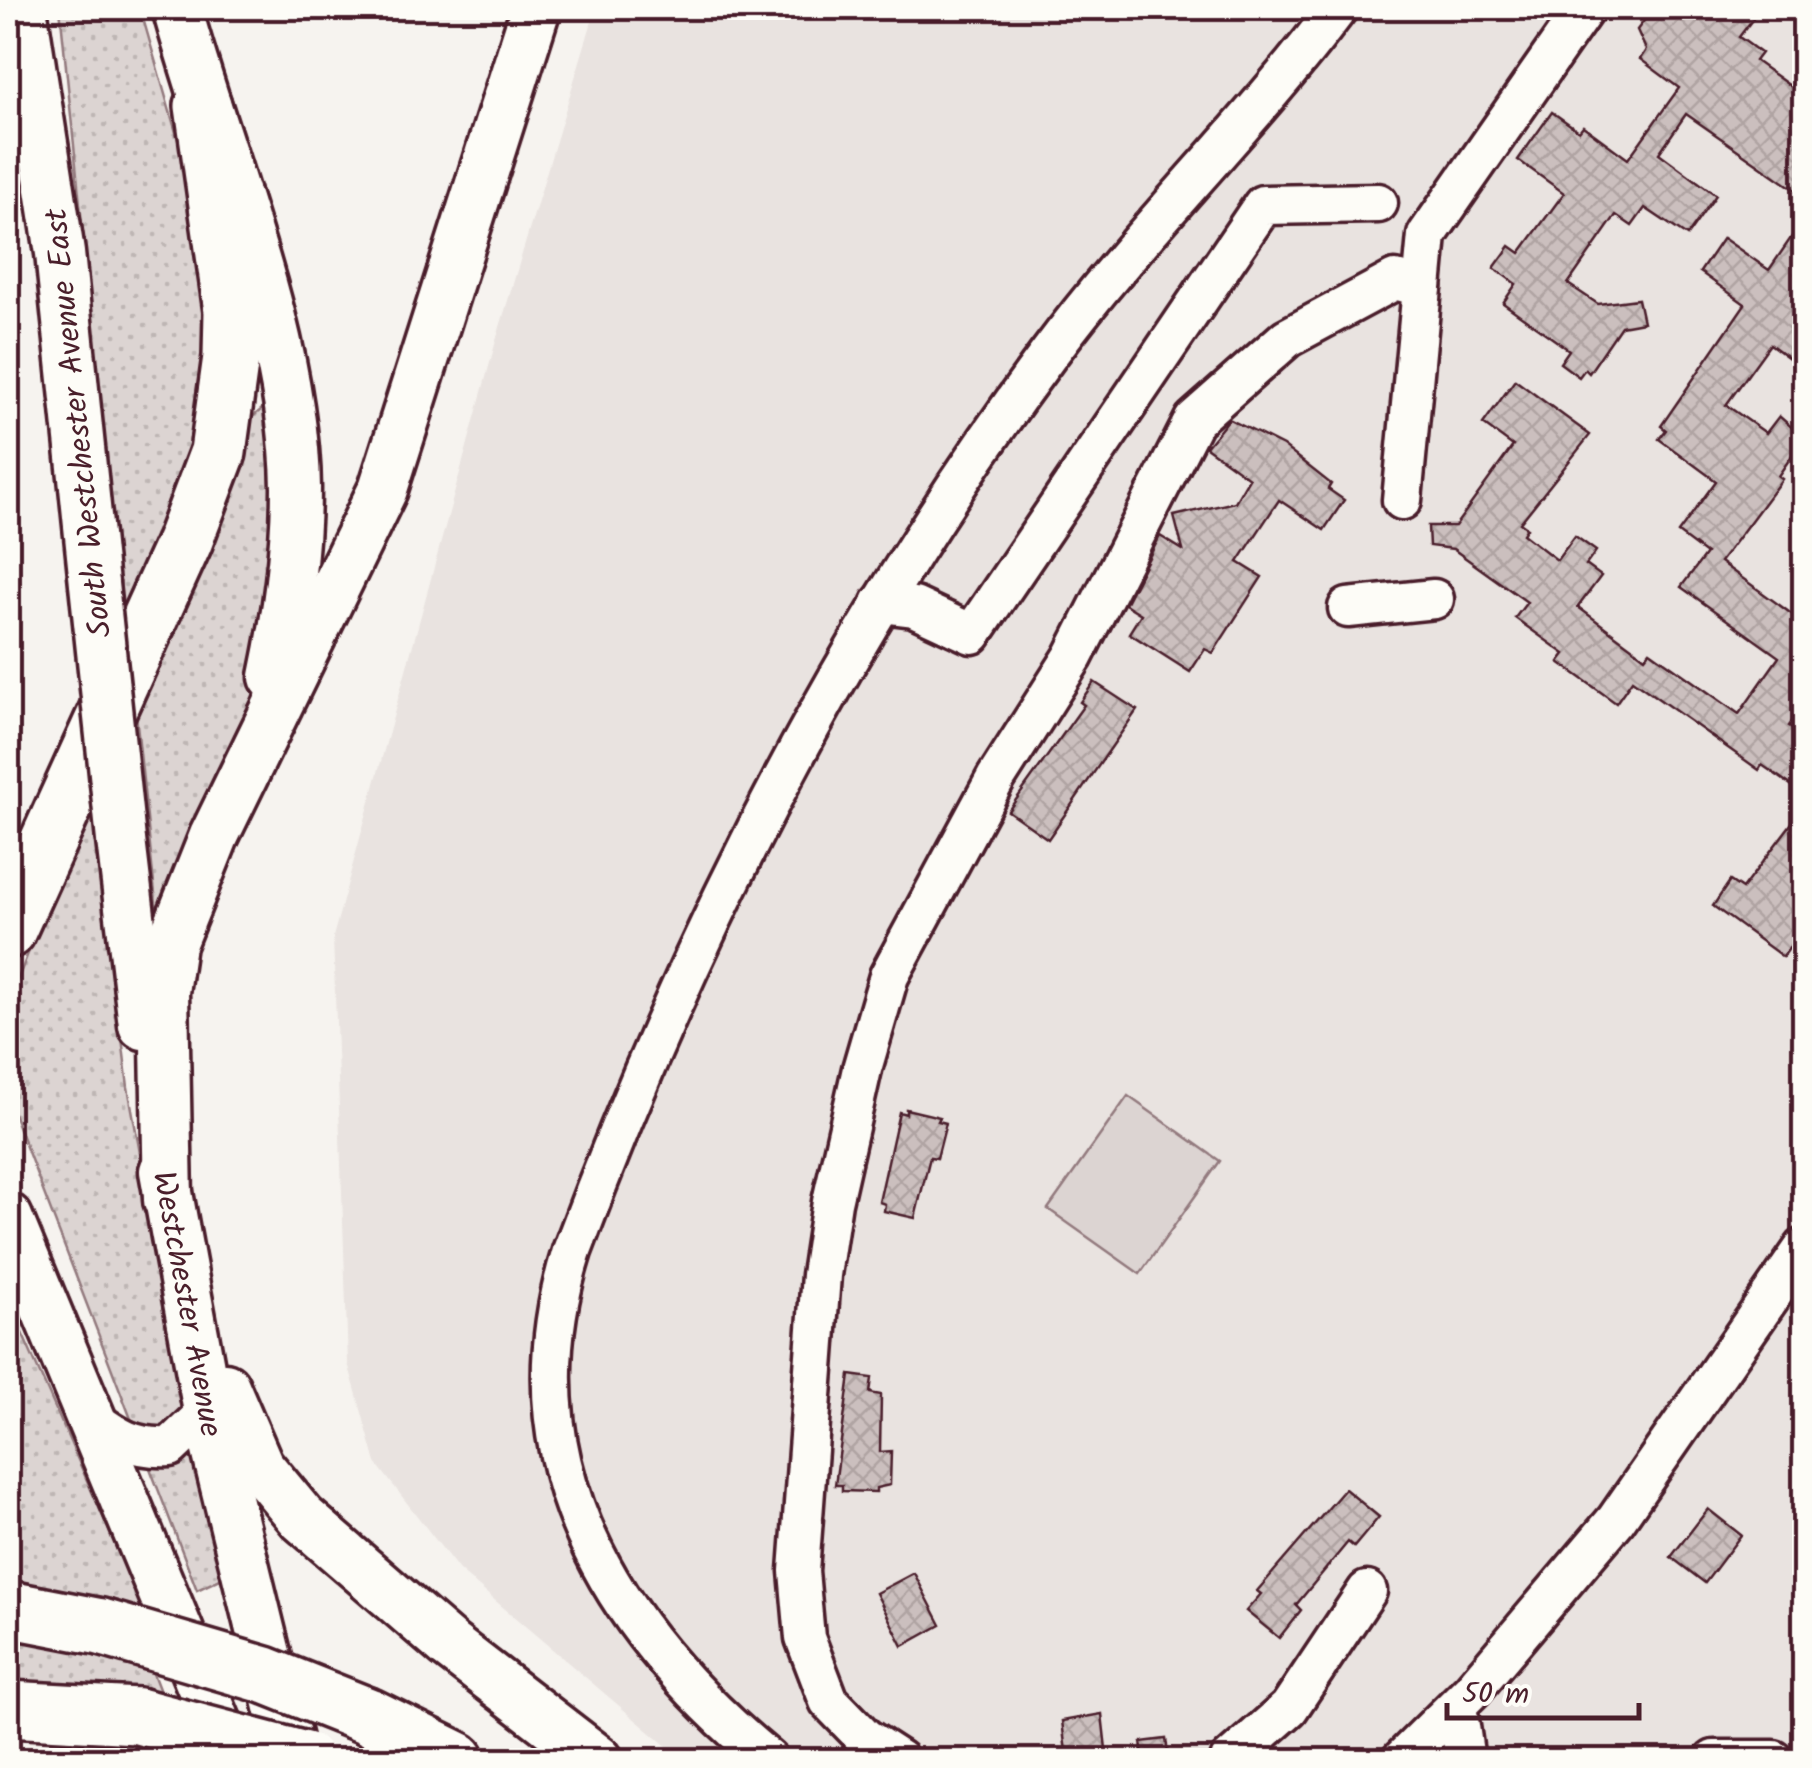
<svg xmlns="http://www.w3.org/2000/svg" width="1812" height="1768" viewBox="0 0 1812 1768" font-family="Kalam,sans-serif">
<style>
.built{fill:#e9e3e0}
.grass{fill:url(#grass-dots);stroke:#937a7e;stroke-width:2.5}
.park{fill:#dcd4d2;stroke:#937a7e;stroke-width:2.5}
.building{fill:url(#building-cross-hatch);stroke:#4a1f2b;stroke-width:2.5}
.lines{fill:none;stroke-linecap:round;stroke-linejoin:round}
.minor-casing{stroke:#4a1f2b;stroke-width:45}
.major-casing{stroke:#4a1f2b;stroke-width:55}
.highway-casing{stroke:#4a1f2b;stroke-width:62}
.minor{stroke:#fdfcf7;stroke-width:38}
.major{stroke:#fdfcf7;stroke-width:48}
.highway{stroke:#fdfcf7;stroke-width:55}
.major-bridge-casing{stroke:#4a1f2b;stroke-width:55;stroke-linecap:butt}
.highway-bridge-casing{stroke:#4a1f2b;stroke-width:62;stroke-linecap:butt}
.major-bridge{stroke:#fdfcf7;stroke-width:48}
.highway-bridge{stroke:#fdfcf7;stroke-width:55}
.labels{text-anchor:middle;stroke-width:8;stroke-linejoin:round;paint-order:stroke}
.street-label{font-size:32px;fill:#4a1f2b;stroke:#fdfcf7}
</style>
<defs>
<pattern id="grass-dots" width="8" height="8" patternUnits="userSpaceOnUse" patternTransform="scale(2.5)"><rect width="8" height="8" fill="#dcd4d2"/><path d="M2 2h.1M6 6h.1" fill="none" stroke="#beb6b4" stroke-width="1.8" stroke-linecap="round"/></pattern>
<pattern id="building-cross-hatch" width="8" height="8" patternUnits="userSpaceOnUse" patternTransform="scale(2.5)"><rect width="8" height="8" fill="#cbbfbe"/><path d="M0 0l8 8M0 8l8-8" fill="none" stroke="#b0a4a3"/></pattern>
</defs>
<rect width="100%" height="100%" fill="#f6f3ef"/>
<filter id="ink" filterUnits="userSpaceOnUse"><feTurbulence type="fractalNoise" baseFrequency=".01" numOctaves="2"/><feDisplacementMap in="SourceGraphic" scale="20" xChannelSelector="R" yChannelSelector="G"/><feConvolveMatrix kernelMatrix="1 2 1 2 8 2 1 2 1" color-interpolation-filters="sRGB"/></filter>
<g filter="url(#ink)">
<polygon class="built" points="596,8 1804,8 1804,1760 683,1760 459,1570 376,1463 348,1363 333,937 497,337"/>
<g class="grass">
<polygon points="60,8 140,8 188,174 213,314 201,436 123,626"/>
<path d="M 262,409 C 311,466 256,708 229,776 C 209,826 182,874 158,922 L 135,705 L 244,424 Z"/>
<polygon points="92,791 128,1087 183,1390 229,1575 197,1590 8,1100 8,1004"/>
<polygon points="8,1301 145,1612 8,1582"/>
<polygon points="8,1629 147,1658 164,1702 8,1690"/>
</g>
<polygon class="park" points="1128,1096 1220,1161 1140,1274 1048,1209"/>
<g class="building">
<polygon points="1674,8 1761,8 1739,37 1761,53 1755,61 1804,96 1804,196 1686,114 1659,153 1716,195 1687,236 1645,208 1632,226 1616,215 1568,284 1598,304 1638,299 1643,322 1621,326 1589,373 1585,369 1579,377 1560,363 1569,350 1503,303 1516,284 1494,268 1510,246 1520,253 1564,193 1518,160 1552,112 1579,131 1583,126 1628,159 1679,88 1640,59 1646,50 1637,30 1649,14"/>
<polygon points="1804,219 1804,369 1770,344 1726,405 1766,433 1779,416 1804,438 1778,476 1782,479 1720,562 1804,623 1804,705 1789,726 1804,736 1804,794 1762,765 1759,770 1632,680 1616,703 1559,662 1565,654 1515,618 1527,602 1453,549 1429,546 1428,526 1455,526 1513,446 1483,424 1515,380 1590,435 1520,523 1527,528 1523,534 1557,560 1575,536 1596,551 1586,565 1601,576 1578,607 1645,657 1650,651 1739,714 1779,657 1681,587 1706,554 1678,533 1716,481 1659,439 1666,430 1661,426 1745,304 1700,272 1723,238 1769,270"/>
<polygon points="1229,419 1283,446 1331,484 1328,489 1344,500 1324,530 1279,500 1238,562 1262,577 1213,653 1205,649 1190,672 1129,633 1141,614 1125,604 1160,536 1183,550 1174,516 1235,502 1249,478 1206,447"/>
<polygon points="1094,682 1137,710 1048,839 1008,811 1084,705 1080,702"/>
<polygon points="1804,807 1804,927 1783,957 1713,906 1730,881 1742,889"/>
<polygon points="906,1109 940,1117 938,1121 946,1123 937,1158 930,1157 915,1218 884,1211 885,1204 879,1202 899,1112 906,1114"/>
<polygon points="850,1375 872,1378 870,1393 881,1395 880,1452 891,1451 890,1485 876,1488 876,1492 842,1491 842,1485 835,1485"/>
<polygon points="1345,1489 1379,1517 1354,1547 1348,1542 1296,1605 1301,1610 1279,1638 1246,1611 1261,1594 1257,1591"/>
<polygon points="1708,1509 1741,1535 1705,1583 1671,1557"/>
<polygon points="914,1573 941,1625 903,1646 876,1593"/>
<polygon points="1102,1714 1106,1749 1100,1750 1101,1758 1067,1760 1062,1721"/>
<polygon points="1166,1739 1169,1760 1144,1760 1141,1742"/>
</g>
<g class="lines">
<g class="minor-casing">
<g id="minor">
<polyline points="1402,500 1427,235 1585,8"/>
<polyline points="881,603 914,607 972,634 1263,205 1378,203"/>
<polyline points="1348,608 1434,599"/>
<path d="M 88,1416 C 117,1438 134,1449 170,1447 L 208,1411"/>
<polyline points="1457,1706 1465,1760"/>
<path d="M 769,1760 C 609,1628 506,1460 572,1251 C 691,932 845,629 1048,355 C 1138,233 1248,128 1338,8"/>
<polyline points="899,1760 865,1738 829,1701 805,1638 799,1571 821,1275 832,1202 862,1069 889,976 996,778 1073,657 1194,420 1287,338 1395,280 1422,287"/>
<polyline points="1230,1760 1289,1708 1367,1591"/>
<polyline points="1401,1760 1472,1690 1616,1520 1804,1248"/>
<polyline points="1714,1760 1774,1760"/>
</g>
</g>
<g class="major-casing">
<g id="major">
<polyline points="22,8 60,253 94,584"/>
<path d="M 177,8 C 218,158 294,332 296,488 C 296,551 287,615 274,677"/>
<polyline points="121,840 143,1025"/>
<path id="s1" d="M 164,1171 L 212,1433 L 292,1760"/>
<polyline points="168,1200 164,992 171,944 214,836 383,489 536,8"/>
<polyline points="8,1218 232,1760"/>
<polyline points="225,1387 259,1466 302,1518 450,1646 598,1760"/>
</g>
</g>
<g class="highway-casing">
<g id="highway">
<polyline points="8,930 184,542 218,452 231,357 232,311 203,106"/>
<polyline points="8,1609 101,1627"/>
<polyline points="8,1709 138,1716"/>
<polyline points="368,1716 457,1760"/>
</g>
</g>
<use href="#minor" class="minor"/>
<use href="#major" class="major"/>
<use href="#highway" class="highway"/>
<g class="major-bridge-casing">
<polyline id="major-bridge" points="94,584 121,840"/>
</g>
<g class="highway-bridge-casing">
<g id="highway-bridge">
<polyline points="101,1627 265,1675 368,1716"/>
<polyline points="138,1716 305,1760"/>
</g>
</g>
<use href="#major-bridge" class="major-bridge"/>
<use href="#highway-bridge" class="highway-bridge"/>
</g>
</g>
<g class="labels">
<g class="street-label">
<text transform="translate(77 423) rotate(-96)" y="11">South Westchester Avenue East</text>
<text dy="11" stroke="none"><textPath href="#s1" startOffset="135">Westchester Avenue</textPath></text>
</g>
</g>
<rect width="1812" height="1768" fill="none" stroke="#fdfcf7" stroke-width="40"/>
<rect x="20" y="20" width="1772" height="1728" fill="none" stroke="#4a1f2b" stroke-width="4" filter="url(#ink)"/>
<path d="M1447 1703v15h192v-15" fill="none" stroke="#4a1f2b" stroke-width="5"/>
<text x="1462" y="1703" font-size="30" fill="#4a1f2b" stroke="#fdfcf7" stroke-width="8" paint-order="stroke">50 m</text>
</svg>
